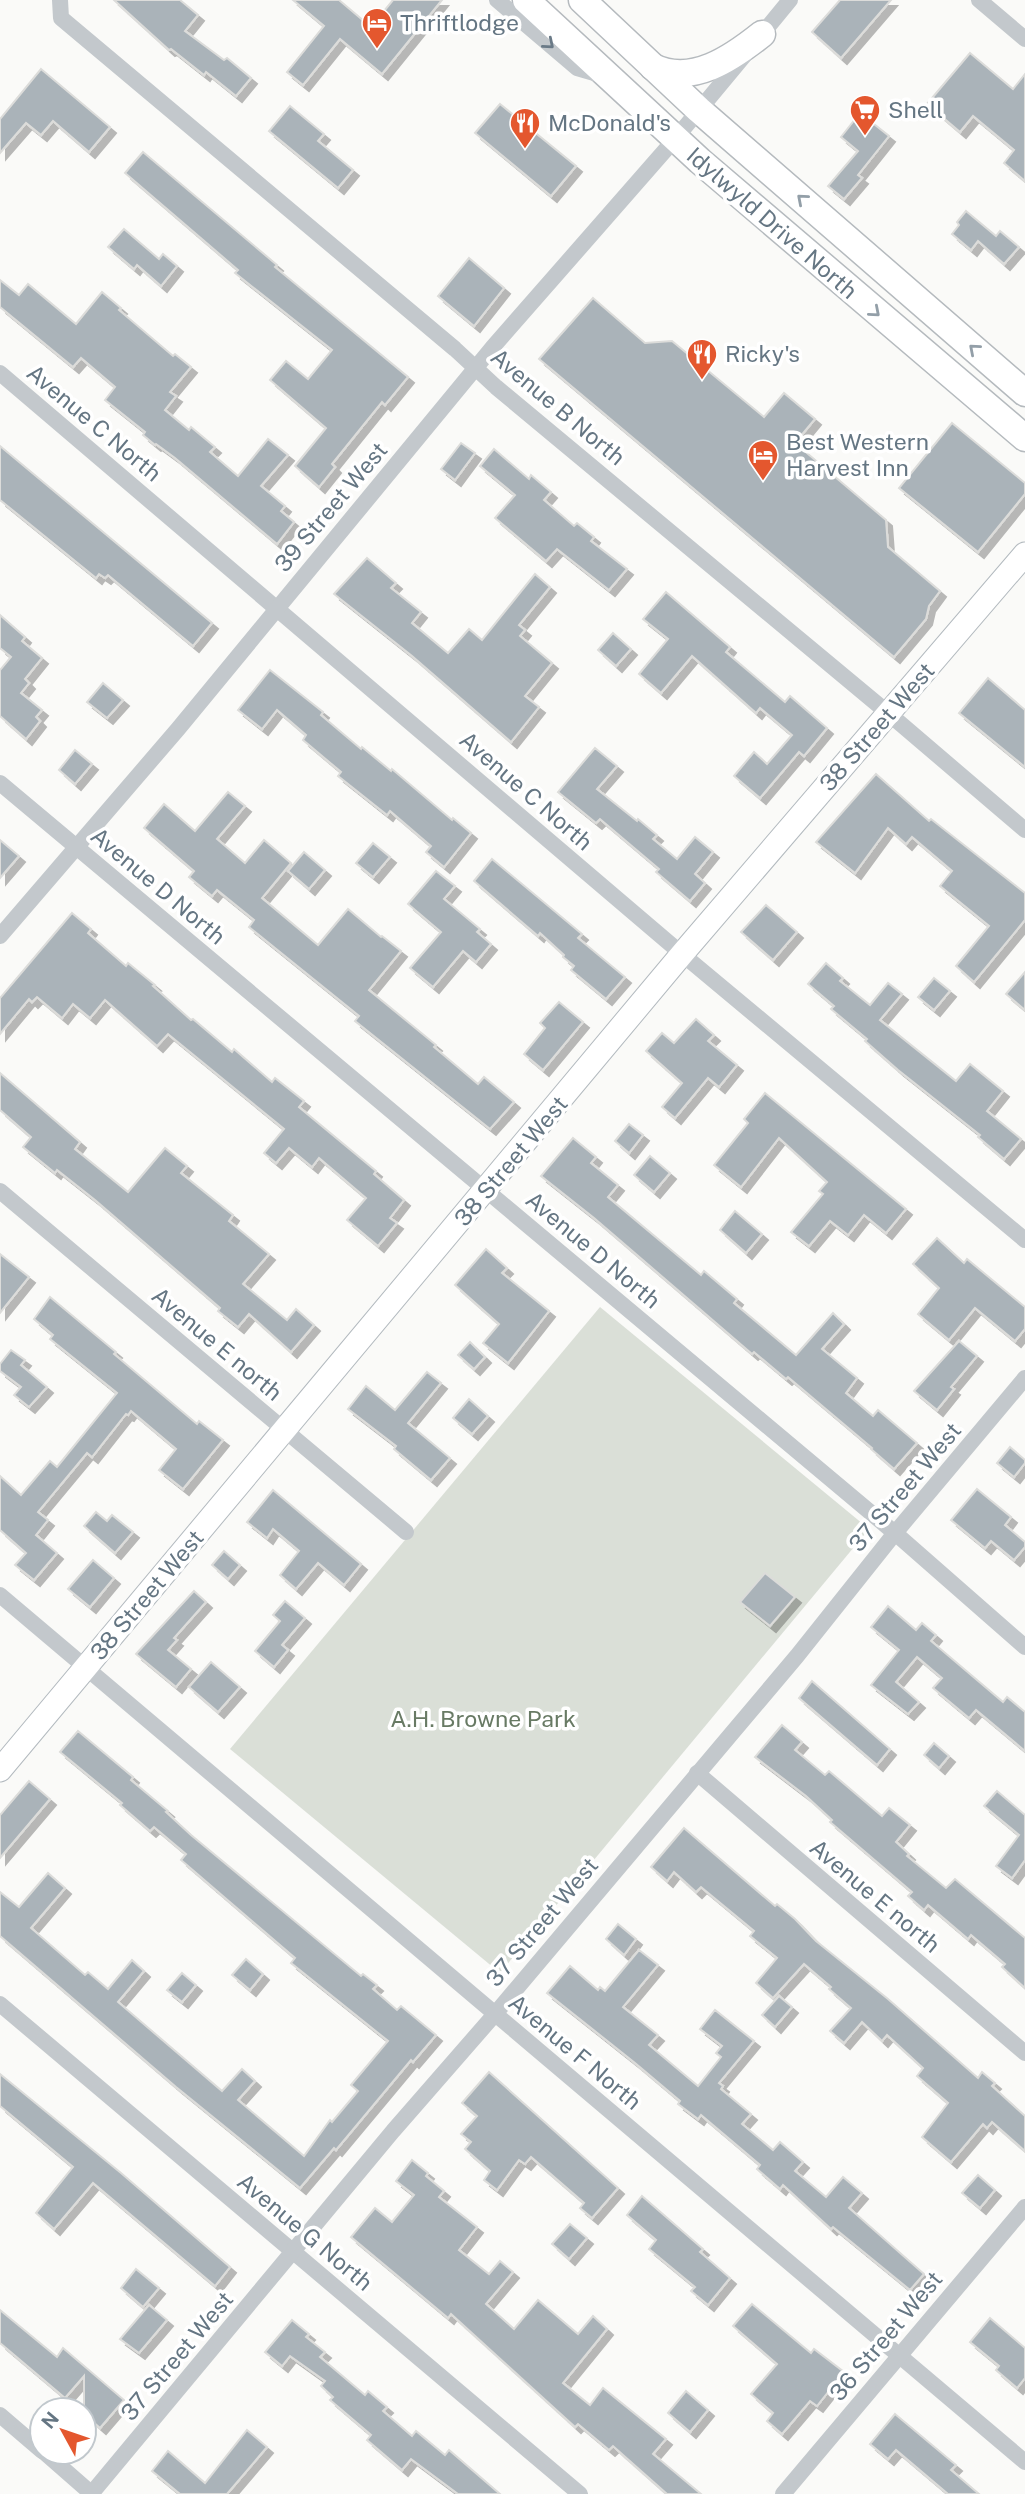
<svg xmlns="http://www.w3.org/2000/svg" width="1025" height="2494" viewBox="0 0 1025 2494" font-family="'Public Sans',sans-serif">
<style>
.green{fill:#dadfd7}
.building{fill:#aab3b9;stroke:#dcdcda;stroke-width:2;filter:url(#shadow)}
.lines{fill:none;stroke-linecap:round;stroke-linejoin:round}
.secondary-casing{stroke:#b3babf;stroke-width:25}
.primary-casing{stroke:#b5babe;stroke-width:29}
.street{stroke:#c3c8cc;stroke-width:16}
.secondary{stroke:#fff;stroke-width:23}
.primary{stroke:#fff;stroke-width:26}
.oneway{stroke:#6a7a87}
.oneway2{stroke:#939fa8}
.labels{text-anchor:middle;stroke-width:7;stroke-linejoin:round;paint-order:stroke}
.poi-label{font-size:23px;fill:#657683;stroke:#fff;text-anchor:start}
.street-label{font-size:23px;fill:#657683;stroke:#fff}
.park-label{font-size:23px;fill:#687a64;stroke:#fff}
</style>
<defs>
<filter id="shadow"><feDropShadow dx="6" dy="6" stdDeviation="0" flood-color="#0004"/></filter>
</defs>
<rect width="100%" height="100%" fill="#fafaf8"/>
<polygon class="green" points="600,1307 869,1529 500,1973 230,1749"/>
<g class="building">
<polygon points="114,0 180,0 198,15 185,31 224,60 227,58 251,78 236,96 206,72 204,75 171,49 169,50"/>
<polygon points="293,0 339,0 371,27 393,0 442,0 382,74 340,39 303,85 287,72 324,26"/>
<polygon points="840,0 891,0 841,58 812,32"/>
<polygon points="970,53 1013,89 1025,74 1025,181 1004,163 1014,150 973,116 960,132 927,104"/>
<polygon points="41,69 110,127 89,152 53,121 41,135 26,123 0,153 0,119"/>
<polygon points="500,104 576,166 551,196 475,133"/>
<polygon points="290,106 324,134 318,141 353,170 338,188 269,131"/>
<polygon points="860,113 889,136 858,175 862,178 844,199 828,186 858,151 841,137"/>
<polygon points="143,152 277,265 275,267 408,377 385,405 382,402 332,464 335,467 319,487 295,466 326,428 270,380 286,361 308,379 332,350 235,273 238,270 125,173"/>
<polygon points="966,211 996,236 1000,231 1019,247 1004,264 978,241 971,250 952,234 959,225 957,222"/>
<polygon points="124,229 159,259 163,254 177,266 161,286 137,265 134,269 108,247"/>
<polygon points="469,258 504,288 474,326 438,296"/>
<polygon points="0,280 19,295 28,284 76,324 102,292 121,308 119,310 173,356 175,354 191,367 170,392 176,396 165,410 189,430 191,427 215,447 210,452 238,476 268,439 288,455 261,486 285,506 281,511 294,522 277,544 175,458 156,444 155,445 143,435 145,432 105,400 115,387 81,358 73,367 0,307"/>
<polygon points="593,298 645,343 672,341 764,417 784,393 815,419 795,443 886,520 888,547 940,591 929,606 926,619 894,657 539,359"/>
<polygon points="952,423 1025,483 1025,494 978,552 899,488"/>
<polygon points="461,443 475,453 455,480 441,469"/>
<polygon points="0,446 212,623 193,646 108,575 105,578 99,574 96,578 0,500"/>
<polygon points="494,449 529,479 531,475 551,492 544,500 574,526 577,523 594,537 591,541 627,569 609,590 557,549 546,561 495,518 515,495 480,466"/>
<polygon points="367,558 396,583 391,588 421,612 412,623 448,653 469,629 482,640 535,574 550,587 519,625 525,630 520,636 552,663 525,696 539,707 511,742 412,656 334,594"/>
<polygon points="666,592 730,647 726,652 785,702 790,696 827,728 804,756 799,752 760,798 734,776 754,752 767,764 792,735 760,708 756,713 692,656 661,693 639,674 668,639 643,619"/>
<polygon points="0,615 25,637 22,641 42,658 25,679 29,683 21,693 42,710 36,717 40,721 26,739 0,716 0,670 11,657 0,648"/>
<polygon points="613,633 631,649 616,666 598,650"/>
<polygon points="270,670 323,712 321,715 361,749 362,747 391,771 392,769 452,820 453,818 471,833 444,867 426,852 431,846 390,811 387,815 338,776 341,772 303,740 306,735 277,710 262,729 238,710"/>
<polygon points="988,678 1025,710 1025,767 959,713"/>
<polygon points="103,683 123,700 107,718 87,702"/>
<polygon points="595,748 617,766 597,789 637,821 638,819 657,835 653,839 677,859 695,837 713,852 695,874 705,883 690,901 656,872 659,869 600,819 596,823 558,792"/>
<polygon points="75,750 92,764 75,784 59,770"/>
<polygon points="876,774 929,821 931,819 1025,893 1025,920 974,982 956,966 989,926 940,886 952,871 912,837 906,844 888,828 855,873 816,842"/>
<polygon points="228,792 245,806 217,839 245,863 264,840 291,863 262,898 318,945 348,909 381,937 382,936 401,951 369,990 436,1045 434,1047 478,1084 484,1077 514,1102 490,1129 355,1021 359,1016 249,927 254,920 217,890 212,896 189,877 194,871 144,828 164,804 195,831"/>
<polygon points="0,840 19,856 0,878"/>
<polygon points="373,843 390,857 373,877 356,863"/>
<polygon points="304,852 325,870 309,889 288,871"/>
<polygon points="492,859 582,934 578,938 625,977 606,999 571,970 574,966 563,957 564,955 540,933 538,936 474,881"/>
<polygon points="436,871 455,886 444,899 480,929 477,932 491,944 476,962 463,951 433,987 410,968 441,932 408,904"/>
<polygon points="766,905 797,932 773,960 741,932"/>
<polygon points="72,913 91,929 88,933 126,966 128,963 155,985 153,986 191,1020 193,1019 232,1052 234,1049 272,1082 275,1078 304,1101 299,1107 376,1171 374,1174 404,1200 390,1218 397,1223 378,1246 347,1220 366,1198 319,1158 312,1167 289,1148 276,1163 264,1153 284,1129 168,1034 157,1046 105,1000 90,1018 73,1004 62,1018 37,997 32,1002 29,999 0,1034 0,998"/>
<polygon points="826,963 843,978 840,981 870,1005 888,983 902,994 880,1020 956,1081 970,1064 1003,1091 987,1111 1021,1139 1004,1159 978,1137 980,1135 898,1070 865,1041 867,1039 831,1009 834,1006 808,984"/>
<polygon points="1025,972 1025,1010 1006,994"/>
<polygon points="934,978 950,991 934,1010 918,997"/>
<polygon points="559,1002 583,1022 543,1070 524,1054 545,1028 540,1023"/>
<polygon points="696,1019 714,1035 708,1041 737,1065 719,1087 708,1078 675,1118 662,1107 682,1083 646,1051 662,1033 674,1043"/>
<polygon points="0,1073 80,1142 75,1149 128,1192 165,1148 187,1166 181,1173 233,1215 229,1221 269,1254 243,1284 287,1320 296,1309 314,1325 291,1352 249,1314 238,1327 218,1311 220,1308 95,1200 57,1170 55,1173 23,1147 31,1137 0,1110"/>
<polygon points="765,1093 906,1209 886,1233 864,1215 848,1235 830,1221 809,1246 791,1232 823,1194 819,1191 827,1182 779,1138 741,1187 714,1165 748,1123 744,1119"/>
<polygon points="629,1124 643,1135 629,1153 615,1141"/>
<polygon points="573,1138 596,1157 591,1163 618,1185 608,1197 701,1275 704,1271 737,1299 734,1303 796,1355 833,1313 844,1324 822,1349 857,1378 846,1393 873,1416 878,1410 917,1443 894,1469 871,1449 872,1448 788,1377 786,1379 754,1352 752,1354 594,1218 541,1176"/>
<polygon points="650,1156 670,1173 654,1192 634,1175"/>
<polygon points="735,1211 762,1234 746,1253 720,1230"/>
<polygon points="937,1238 964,1263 967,1259 1025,1307 1025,1329 1015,1341 975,1308 949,1340 918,1314 939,1288 913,1264"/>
<polygon points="486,1249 507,1268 502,1273 549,1311 508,1363 483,1343 499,1324 455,1285"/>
<polygon points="0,1254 29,1277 0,1313"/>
<polygon points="50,1297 116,1352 114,1354 197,1424 199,1421 223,1440 183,1489 159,1470 176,1449 131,1411 128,1415 126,1414 92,1457 87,1453 38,1512 48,1520 36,1535 57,1553 34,1580 15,1565 26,1553 0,1530 0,1476 21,1495 50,1461 57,1467 117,1393 50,1339 53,1335 34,1319"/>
<polygon points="959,1341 977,1356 951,1387 954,1389 937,1410 914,1391"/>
<polygon points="470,1342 485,1357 474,1369 458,1355"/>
<polygon points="11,1350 25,1360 21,1365 47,1387 29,1407 14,1395 21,1387 0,1371 0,1364"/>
<polygon points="427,1372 441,1383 408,1423 450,1458 431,1480 394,1449 396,1446 348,1409 366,1386 395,1410"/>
<polygon points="469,1399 488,1416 472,1434 453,1418"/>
<polygon points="1010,1447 1025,1460 1025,1463 1014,1477 997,1463"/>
<polygon points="977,1489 1011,1517 1005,1525 1025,1542 1025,1547 1014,1560 991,1541 985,1548 951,1520"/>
<polygon points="273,1490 361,1564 344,1585 318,1563 296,1589 280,1575 299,1551 273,1529 267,1538 247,1522"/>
<polygon points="96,1512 107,1521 112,1515 133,1532 115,1553 84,1526"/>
<polygon points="224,1551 240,1565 228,1579 212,1565"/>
<polygon points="93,1560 114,1578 90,1607 68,1589"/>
<polygon points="765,1573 795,1597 770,1626 740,1602"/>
<polygon points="194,1591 206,1602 174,1638 177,1640 168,1650 191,1669 176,1687 136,1654"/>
<polygon points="285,1601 305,1618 282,1645 288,1650 274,1667 255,1651 280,1621 273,1615"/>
<polygon points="888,1606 916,1630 922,1623 936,1635 931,1641 1003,1702 1007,1697 1025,1712 1025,1751 976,1710 969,1718 933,1688 942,1678 917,1657 896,1682 919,1702 908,1714 871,1685 899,1650 871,1627"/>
<polygon points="211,1662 240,1687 218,1712 189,1687"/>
<polygon points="812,1681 890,1749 877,1765 799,1698"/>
<polygon points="782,1725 802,1742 795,1750 825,1775 829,1771 882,1816 889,1808 910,1825 896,1842 909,1854 907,1856 946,1888 955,1879 1025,1938 1025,1988 1002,1967 1005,1964 971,1935 968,1939 928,1905 924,1910 908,1896 912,1892 830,1822 832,1820 806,1796 755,1757"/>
<polygon points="78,1731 133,1777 131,1780 168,1811 166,1812 191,1835 361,1976 363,1974 377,1985 373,1989 397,2010 401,2006 436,2035 413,2062 411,2060 336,2150 334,2148 300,2188 176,2087 0,1936 0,1892 19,1907 48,1873 65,1888 31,1928 85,1975 88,1972 108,1989 132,1960 144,1971 118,2002 222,2091 242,2069 255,2081 238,2100 304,2156 330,2120 332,2122 358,2091 351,2085 388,2041 291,1963 295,1958 181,1860 186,1854 154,1827 150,1831 120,1805 122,1803 60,1752"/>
<polygon points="934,1743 949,1756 939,1768 924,1755"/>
<polygon points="29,1781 50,1799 0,1858 0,1815"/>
<polygon points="997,1791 1025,1815 1025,1860 1012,1878 996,1866 1019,1835 984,1806"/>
<polygon points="684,1828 775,1906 777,1904 795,1919 816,1941 888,1999 978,2078 982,2072 995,2083 992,2086 1025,2116 1025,2151 992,2122 987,2128 983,2124 951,2162 922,2137 948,2103 917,2076 923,2068 887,2035 882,2041 862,2022 844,2043 830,2031 851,2008 829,1989 831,1987 804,1964 773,1998 756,1983 777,1958 750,1936 754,1931 701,1887 696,1892 674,1872 667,1881 651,1867"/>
<polygon points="618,1924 636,1939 624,1955 606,1939"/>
<polygon points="639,1950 658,1965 623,2007 658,2035 649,2045 698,2086 721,2057 716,2053 722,2046 700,2029 715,2010 754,2041 719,2083 723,2086 721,2089 751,2114 742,2124 773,2150 780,2142 803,2162 795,2171 826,2197 843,2177 862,2193 849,2208 924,2274 910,2290 833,2227 831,2229 783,2185 780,2189 757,2169 760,2165 701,2115 698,2119 678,2104 680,2101 635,2063 547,1993 570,1966 598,1990 600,1987 605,1991"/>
<polygon points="246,1959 263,1974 250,1990 232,1975"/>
<polygon points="182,1973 196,1985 182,2002 167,1990"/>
<polygon points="779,1996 792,2007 775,2027 762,2015"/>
<polygon points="489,2072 618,2188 592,2218 580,2208 584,2203 531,2157 525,2164 519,2160 497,2190 484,2180 490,2171 465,2149 471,2142 461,2134 477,2116 462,2103"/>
<polygon points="0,2074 121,2173 230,2267 215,2286 93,2183 54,2229 36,2213 73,2167 0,2106"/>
<polygon points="412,2160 428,2173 426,2176 444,2191 439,2197 477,2227 459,2250 489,2274 500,2261 513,2272 486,2304 514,2329 538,2300 578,2334 593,2316 607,2329 563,2383 590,2405 603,2388 666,2439 653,2454 701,2494 667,2494 613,2446 609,2450 578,2424 575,2427 451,2314 448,2318 351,2237 375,2208 392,2222 414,2195 396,2181"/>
<polygon points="978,2175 995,2190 980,2208 962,2193"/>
<polygon points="642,2196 703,2249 700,2252 730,2278 708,2305 691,2291 695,2287 649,2249 656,2240 627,2215"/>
<polygon points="570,2224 587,2238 569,2259 552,2244"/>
<polygon points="136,2269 159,2288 143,2307 121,2288"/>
<polygon points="752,2304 811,2353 814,2349 844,2372 817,2406 810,2401 782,2434 767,2421 773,2413 751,2394 777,2364 733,2326"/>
<polygon points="149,2305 167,2320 139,2353 120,2339"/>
<polygon points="0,2310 57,2357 63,2348 124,2400 100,2428 84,2414 84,2376 65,2398 0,2343"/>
<polygon points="990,2318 1025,2348 1025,2378 1017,2388 996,2370 999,2366 970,2342"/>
<polygon points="292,2320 309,2334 306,2337 325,2352 320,2357 365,2395 368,2391 387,2407 383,2411 412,2436 416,2431 445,2455 449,2450 500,2494 458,2494 411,2459 402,2470 367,2440 371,2435 330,2400 333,2397 321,2386 325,2381 290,2356 282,2366 265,2352"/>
<polygon points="686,2391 708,2410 690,2432 668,2413"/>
<polygon points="895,2414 956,2465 951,2470 979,2494 948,2494 896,2450 888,2459 870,2444"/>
<polygon points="247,2430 267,2447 227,2494 180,2494 152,2471 168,2451 205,2483"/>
</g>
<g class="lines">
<g class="secondary-casing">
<polyline id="secondary" points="0,1770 682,954 1025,554"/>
</g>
<g class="primary-casing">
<g id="primary">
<polyline points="526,0 700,161 1025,438"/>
<polyline points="582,0 699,110 1025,393"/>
<path d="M 653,67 C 692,86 732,58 762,34"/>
</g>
</g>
<g class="street">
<polyline points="60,0 61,18 455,349 496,387 888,713 1025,830"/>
<polyline points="497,0 577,68 601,75"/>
<polyline points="979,0 1025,39"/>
<polyline points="758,39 790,0"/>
<polyline points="0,373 682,954 1025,1240"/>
<polyline points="0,783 895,1533 1025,1647"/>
<polyline points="0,936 178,729 492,348 675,139 744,56"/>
<polyline points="0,1191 406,1532"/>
<polyline points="0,1595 1025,2462"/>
<polyline points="697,1773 1025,2053"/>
<polyline points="0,2004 580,2494"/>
<polyline points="0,2415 42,2451"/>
<polyline points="44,2452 92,2494"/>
<polyline points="91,2494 393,2131 495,2014 797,1656 895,1533 1025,1378"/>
<polyline points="783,2494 1025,2207"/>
</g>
<use href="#secondary" class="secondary"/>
<use href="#primary" class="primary"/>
</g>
<defs><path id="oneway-chevron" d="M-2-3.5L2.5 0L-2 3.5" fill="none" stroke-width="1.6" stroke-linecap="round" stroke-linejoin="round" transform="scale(1.75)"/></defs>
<use class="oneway" href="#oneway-chevron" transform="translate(549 44) rotate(40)"/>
<g class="oneway2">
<use href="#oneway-chevron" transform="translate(802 199) rotate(-139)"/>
<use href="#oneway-chevron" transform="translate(875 312) rotate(41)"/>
<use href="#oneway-chevron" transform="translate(974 349) rotate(-139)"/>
</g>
<defs>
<g id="hotel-pin" transform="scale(1.575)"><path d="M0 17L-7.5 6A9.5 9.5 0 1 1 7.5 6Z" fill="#e4572e" stroke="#fff"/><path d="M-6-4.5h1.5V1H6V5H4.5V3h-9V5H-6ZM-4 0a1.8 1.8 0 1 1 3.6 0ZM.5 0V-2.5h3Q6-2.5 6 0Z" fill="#fff"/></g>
<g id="supermarket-pin" transform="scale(1.575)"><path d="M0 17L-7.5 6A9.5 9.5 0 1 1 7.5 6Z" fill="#e4572e" stroke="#fff"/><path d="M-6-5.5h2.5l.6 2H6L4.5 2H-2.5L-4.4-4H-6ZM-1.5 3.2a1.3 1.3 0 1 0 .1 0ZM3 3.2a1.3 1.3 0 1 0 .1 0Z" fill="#fff"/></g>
<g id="restaurant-pin" transform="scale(1.575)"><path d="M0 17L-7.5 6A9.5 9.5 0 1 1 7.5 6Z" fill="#e4572e" stroke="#fff"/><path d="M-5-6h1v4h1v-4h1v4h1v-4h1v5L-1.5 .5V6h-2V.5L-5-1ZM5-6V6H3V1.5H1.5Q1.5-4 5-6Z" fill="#fff"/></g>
</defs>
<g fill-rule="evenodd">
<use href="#hotel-pin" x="377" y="23"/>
<use href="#supermarket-pin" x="865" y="110"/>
<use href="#restaurant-pin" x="525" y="123"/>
<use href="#restaurant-pin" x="702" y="354"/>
<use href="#hotel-pin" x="763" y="455"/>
</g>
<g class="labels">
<g class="poi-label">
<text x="400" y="31">Thriftlodge</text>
<text x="888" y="118">Shell</text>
<text x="548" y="131">McDonald's</text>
<text x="725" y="362">Ricky's</text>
<text x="786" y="450">Best Western<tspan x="786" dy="26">Harvest Inn</tspan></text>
</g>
<g class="street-label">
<text transform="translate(772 223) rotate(41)" y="8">Idylwyld Drive North</text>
<text transform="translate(558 407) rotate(40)" y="8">Avenue B North</text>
<text transform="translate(94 423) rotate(40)" y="8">Avenue C North</text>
<text transform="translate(331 507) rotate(-50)" y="8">39 Street West</text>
<text transform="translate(877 727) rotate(-49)" y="8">38 Street West</text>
<text transform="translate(526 791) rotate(41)" y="8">Avenue C North</text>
<text transform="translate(158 886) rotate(40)" y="8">Avenue D North</text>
<text transform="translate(511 1161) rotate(-50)" y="8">38 Street West</text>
<text transform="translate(593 1250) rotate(40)" y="8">Avenue D North</text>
<text transform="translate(217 1344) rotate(40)" y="8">Avenue E north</text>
<text transform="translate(905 1487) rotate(-50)" y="8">37 Street West</text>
<text transform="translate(147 1595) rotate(-50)" y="8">38 Street West</text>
<text transform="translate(875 1896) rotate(40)" y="8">Avenue E north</text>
<text transform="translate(542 1922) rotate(-50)" y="8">37 Street West</text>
<text transform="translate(575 2052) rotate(40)" y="8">Avenue F North</text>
<text transform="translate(305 2232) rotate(40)" y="8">Avenue G North</text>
<text transform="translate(886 2336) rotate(-50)" y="8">36 Street West</text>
<text transform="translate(177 2356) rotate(-50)" y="8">37 Street West</text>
</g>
<g class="park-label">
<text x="483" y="1727">A.H. Browne Park</text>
</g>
</g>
<g transform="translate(63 2431) rotate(310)"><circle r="33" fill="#ffffff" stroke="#c1c8cd" stroke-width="2"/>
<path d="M0-5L12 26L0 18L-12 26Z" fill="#e4572e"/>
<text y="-10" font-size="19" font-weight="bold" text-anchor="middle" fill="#657683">N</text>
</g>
</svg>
